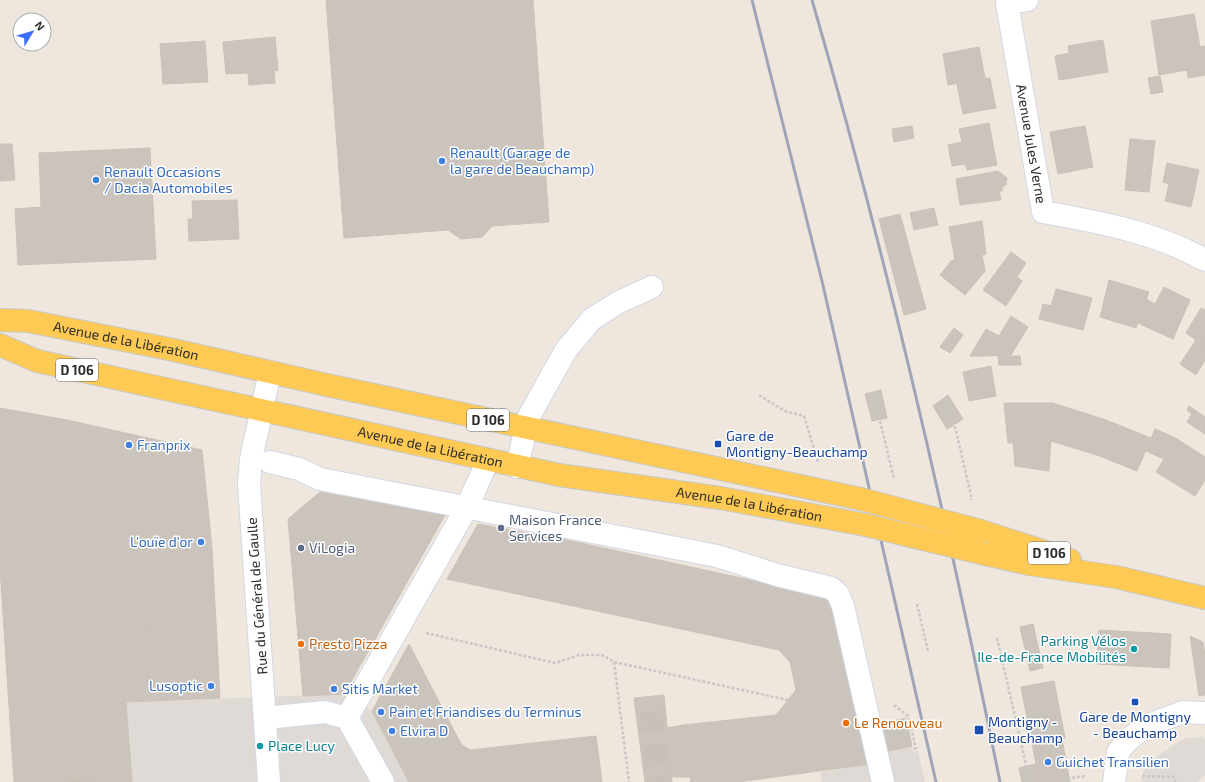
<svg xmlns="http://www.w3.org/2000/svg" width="1205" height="782" viewBox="0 0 1205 782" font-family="'Exo 2',sans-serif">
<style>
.plaza{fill:#dfdad5}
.building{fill:#cac4bc;stroke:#cbc2b6}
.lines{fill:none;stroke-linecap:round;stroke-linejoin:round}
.minor-tunnel{stroke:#c8c1ba;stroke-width:22;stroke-dasharray:22 11;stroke-linecap:butt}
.minor-casing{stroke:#d2d8e6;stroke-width:24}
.major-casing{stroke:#c8c8c8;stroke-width:24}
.path{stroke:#c8c8c8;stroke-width:2.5;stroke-dasharray:3 2;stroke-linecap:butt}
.minor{stroke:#fff;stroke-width:22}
.major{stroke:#ffca53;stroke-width:22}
.rail{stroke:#9fa5b9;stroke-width:3}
.major-bridge-casing{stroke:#c8c8c8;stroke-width:24;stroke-linecap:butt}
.major-bridge{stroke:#ffca53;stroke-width:22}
.shop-dot{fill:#3f7fe0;stroke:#fff;stroke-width:1.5}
.transit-dot{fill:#1a4fb4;stroke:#fff;stroke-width:1.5}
.service-dot{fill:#5c6f8a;stroke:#fff;stroke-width:1.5}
.food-dot{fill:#e8710a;stroke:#fff;stroke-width:1.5}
.culture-dot{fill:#0f9aa8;stroke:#fff;stroke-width:1.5}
.labels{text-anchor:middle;stroke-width:3;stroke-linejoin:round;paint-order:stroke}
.shield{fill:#fff;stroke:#6b6b6b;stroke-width:1}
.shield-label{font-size:13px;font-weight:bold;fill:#2c2c2c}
.street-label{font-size:14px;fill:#2c2c2c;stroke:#fff}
.shop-label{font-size:14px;fill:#366cbe;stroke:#fff;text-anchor:start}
.transit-label{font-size:14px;fill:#164399;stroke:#fff;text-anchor:start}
.service-label{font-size:14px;fill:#4e5e75;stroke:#fff;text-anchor:start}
.culture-label{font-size:14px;fill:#0d838f;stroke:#fff;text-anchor:end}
.food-label{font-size:14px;fill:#c56008;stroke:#fff;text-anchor:start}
</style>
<rect width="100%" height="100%" fill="#efe6dd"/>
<g class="plaza">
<polygon points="344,694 372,711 409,782 132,782 126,702"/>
<polygon points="1202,737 1205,739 1205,775 1197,782 1141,782 1143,771 1151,761 1174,744 1187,738"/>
<polygon points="912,746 913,752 918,751 925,782 822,782 820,772 870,764 874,753"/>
</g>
<g class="building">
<polygon points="326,0 533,0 549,222 492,226 482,237 461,239 448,230 344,238"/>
<polygon points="1194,14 1200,47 1205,46 1205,75 1188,78 1187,70 1159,75 1151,21"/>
<polygon points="275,37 278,70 274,71 275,83 249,85 248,73 226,74 223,42"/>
<polygon points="1103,40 1108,72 1059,80 1055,56 1069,53 1068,46"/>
<polygon points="205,41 208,82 163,84 160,44"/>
<polygon points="979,47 985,78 948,85 943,54"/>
<polygon points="1160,76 1163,92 1151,94 1148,78"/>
<polygon points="990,78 993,94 987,95 989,109 963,114 957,84"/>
<polygon points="993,94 996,108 989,109 987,95"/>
<polygon points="989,123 997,165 967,170 965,164 952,166 948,145 962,142 959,129"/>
<polygon points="912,126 914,138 894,142 892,129"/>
<polygon points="1085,126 1093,167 1058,174 1050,132"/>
<polygon points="1130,139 1155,141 1149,192 1125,190"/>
<polygon points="0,144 12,144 15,180 0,181"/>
<polygon points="150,148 156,259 18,265 15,209 41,207 39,153"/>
<polygon points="1167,163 1199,170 1191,207 1165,201 1169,184 1163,182"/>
<polygon points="998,171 1007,178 1006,185 1002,187 1002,191 999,191 1001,200 960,205 956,179"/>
<polygon points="237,200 239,239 189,241 188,219 193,219 192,201"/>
<polygon points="934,208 938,225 914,230 910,213"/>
<polygon points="900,214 926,309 904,315 879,219"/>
<polygon points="982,221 986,254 982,255 985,271 965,295 940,275 952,260 955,260 949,227"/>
<polygon points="1011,252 1026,263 1017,277 1022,281 1006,306 983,290"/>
<polygon points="1109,280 1149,292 1136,328 1100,317"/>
<polygon points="1164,287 1190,300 1173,339 1138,323 1146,299 1155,304"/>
<polygon points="1056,289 1092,298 1083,330 1039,319 1043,304 1051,306"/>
<polygon points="1201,308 1205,310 1205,346 1186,333"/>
<polygon points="1011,316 1028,327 1011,355 987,356"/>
<polygon points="954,328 963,335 950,353 940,347"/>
<polygon points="986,329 999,336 987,356 970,356"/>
<polygon points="1196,340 1205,346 1205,360 1196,375 1180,364"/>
<polygon points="998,356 1020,356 1021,365 999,365"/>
<polygon points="991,366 996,396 969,401 963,372"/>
<polygon points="881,390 887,418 872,421 865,394"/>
<polygon points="948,395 963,419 947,429 933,406"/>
<polygon points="1004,403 1053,403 1049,471 1015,466 1013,443 1008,443"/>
<polygon points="1053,403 1106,420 1097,455 1051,441"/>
<polygon points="1189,406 1205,417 1205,434 1187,422 1192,414 1187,410"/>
<polygon points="0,408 67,420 202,450 212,548 220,698 126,702 132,782 64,782 89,780 76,638 150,631 141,508 0,477"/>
<polygon points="1106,420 1151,438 1137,471 1097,455"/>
<polygon points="1155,429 1169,435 1157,456 1146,451"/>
<polygon points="1169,435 1177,439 1164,459 1157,456"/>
<polygon points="1177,439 1205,457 1205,480 1195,496 1156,472"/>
<polygon points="0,477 141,508 150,631 76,638 89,780 64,782 14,782 0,568"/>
<polygon points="320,492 445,515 344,694 303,696 288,519"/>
<polygon points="478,524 567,540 824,596 838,609 870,764 738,782 691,782 684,725 776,715 796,690 790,662 779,650 447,579"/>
<polygon points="1033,624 1043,668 1030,671 1020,627"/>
<polygon points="1099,630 1171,634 1169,668 1097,664"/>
<polygon points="1190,636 1203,642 1205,655 1205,695 1199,696"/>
<polygon points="409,644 461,744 470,750 596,736 602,782 409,782 372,711"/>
<polygon points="1054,681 1065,738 1062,739 1070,782 1022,782 1019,768 1036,764 1021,687"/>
<polygon points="664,695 672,782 645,782 634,698"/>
<polygon points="906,718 912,746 878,753 872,726"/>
<polygon points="684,725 691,777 671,777 667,728"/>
</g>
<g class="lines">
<polyline class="minor-tunnel" points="651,711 659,782"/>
<g class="minor-casing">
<g id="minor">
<path id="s1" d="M 1027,0 L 1007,3 L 1043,212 C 1099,222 1155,232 1205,260"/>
<polyline points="270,462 299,469 320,479 717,556 777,575 831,588 838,594 843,606 883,782"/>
<polyline points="517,467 528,418 566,350 592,319 619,302 652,287"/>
<polyline points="265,718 325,712 347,718 383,782"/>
<polyline points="347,718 467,507 488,460"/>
<polyline points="269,782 249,483 251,459 270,372"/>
<polyline points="1114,782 1118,752 1128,740 1146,726 1183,712 1205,713"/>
</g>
</g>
<g class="major-casing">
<g id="major">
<path id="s2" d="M 0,320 L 28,321 L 169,349 L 327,385 L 861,499"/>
<path id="s3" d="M 0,345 L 37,361 L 559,475 L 720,498 L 866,525"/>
<polyline points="981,531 1070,560"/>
<polyline points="985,554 1029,564 1116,577 1205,598"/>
</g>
</g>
<g class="path">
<polyline points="873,392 894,479"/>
<polyline points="759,395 785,411 804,416 818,462"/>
<polyline points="944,398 956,431 972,500"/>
<polyline points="917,604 928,651"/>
<polyline points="426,633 555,663 579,655 602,655 614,662 788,700"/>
<polyline points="997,638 1030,782"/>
<polyline points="614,662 629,782"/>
<polyline points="894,705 908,716 916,748 913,749"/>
<polyline points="1142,776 1174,777 1175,782"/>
<polyline points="1063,782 1069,778 1086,776"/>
</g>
<use href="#minor" class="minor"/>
<use href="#major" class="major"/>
<g class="rail">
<polyline points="752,0 822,281 936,782"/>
<path d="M 812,0 C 887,257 947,519 1000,782"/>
</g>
<g class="major-bridge-casing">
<g id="major-bridge">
<polyline points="861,499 981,531"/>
<polyline points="866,525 985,554"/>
</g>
</g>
<use href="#major-bridge" class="major-bridge"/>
</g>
<g class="shop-dot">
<circle cx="442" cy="161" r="4"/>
<circle cx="96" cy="180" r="4"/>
<circle cx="129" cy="445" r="4"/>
<circle cx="201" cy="542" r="4"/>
<circle cx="211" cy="686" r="4"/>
<circle cx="334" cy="689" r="4"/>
<circle cx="381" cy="712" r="4"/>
<circle cx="392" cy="731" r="4"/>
<circle cx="1048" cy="762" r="4"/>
</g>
<g class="transit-dot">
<rect x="714" y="440" width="8" height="8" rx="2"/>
<rect x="1131" y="698" width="8" height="8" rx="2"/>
<rect x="974" y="725" width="10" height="10" rx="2"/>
</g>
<g class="service-dot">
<circle cx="501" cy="528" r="4"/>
<circle cx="301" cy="548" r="4"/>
</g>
<g class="food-dot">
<circle cx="301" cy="644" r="4"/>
<circle cx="846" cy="723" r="4"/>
</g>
<g class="culture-dot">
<circle cx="1134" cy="649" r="4"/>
<circle cx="260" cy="746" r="4"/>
</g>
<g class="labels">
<g class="shield">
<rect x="56" y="359" width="42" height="22" rx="3"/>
<rect x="467" y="409" width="42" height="22" rx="3"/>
<rect x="1028" y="542" width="42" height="22" rx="3"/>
</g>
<g class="shield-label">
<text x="77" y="375">D 106</text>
<text x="488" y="425">D 106</text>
<text x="1049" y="558">D 106</text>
</g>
<g class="street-label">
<text dy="5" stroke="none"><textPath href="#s1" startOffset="163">Avenue Jules Verne</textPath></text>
<text dy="5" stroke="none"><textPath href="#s2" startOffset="128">Avenue de la Libération</textPath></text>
<text dy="5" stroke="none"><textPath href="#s3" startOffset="443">Avenue de la Libération</textPath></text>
<text dy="5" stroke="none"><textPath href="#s3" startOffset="767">Avenue de la Libération</textPath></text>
<text transform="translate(257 596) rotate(-94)" y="5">Rue du Général de Gaulle</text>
</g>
<g class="shop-label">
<text x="450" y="158">Renault (Garage de<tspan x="450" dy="16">la gare de Beauchamp)</tspan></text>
<text x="104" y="177">Renault Occasions<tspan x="104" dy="16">/ Dacia Automobiles</tspan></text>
<text x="137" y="450">Franprix</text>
<text x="193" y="547" text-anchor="end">L'ouïe d'or</text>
<text x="203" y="691" text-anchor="end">Lusoptic</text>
<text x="342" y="694">Sitis Market</text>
<text x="389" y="717">Pain et Friandises du Terminus</text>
<text x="400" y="736">Elvira D</text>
<text x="1056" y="767">Guichet Transilien</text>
</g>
<g class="transit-label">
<text x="726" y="441">Gare de<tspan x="726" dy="16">Montigny-Beauchamp</tspan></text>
<text x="1135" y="722" text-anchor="middle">Gare de Montigny<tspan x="1135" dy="16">- Beauchamp</tspan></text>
<text x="988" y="727">Montigny -<tspan x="988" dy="16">Beauchamp</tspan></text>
</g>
<g class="service-label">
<text x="509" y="525">Maison France<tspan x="509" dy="16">Services</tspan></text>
<text x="309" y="553">ViLogia</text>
</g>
<g class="culture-label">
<text x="1126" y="646">Parking Vélos<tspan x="1126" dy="16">Ile-de-France Mobilités</tspan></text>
<text x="268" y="751" text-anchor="start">Place Lucy</text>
</g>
<g class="food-label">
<text x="309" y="649">Presto Pizza</text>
<text x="854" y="728">Le Renouveau</text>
</g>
</g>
<g transform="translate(32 32) rotate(52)"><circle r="19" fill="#ffffff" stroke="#ababab"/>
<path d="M0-3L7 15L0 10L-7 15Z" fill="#3b6eff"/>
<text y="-6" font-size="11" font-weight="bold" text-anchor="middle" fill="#2c2c2c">N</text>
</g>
</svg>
